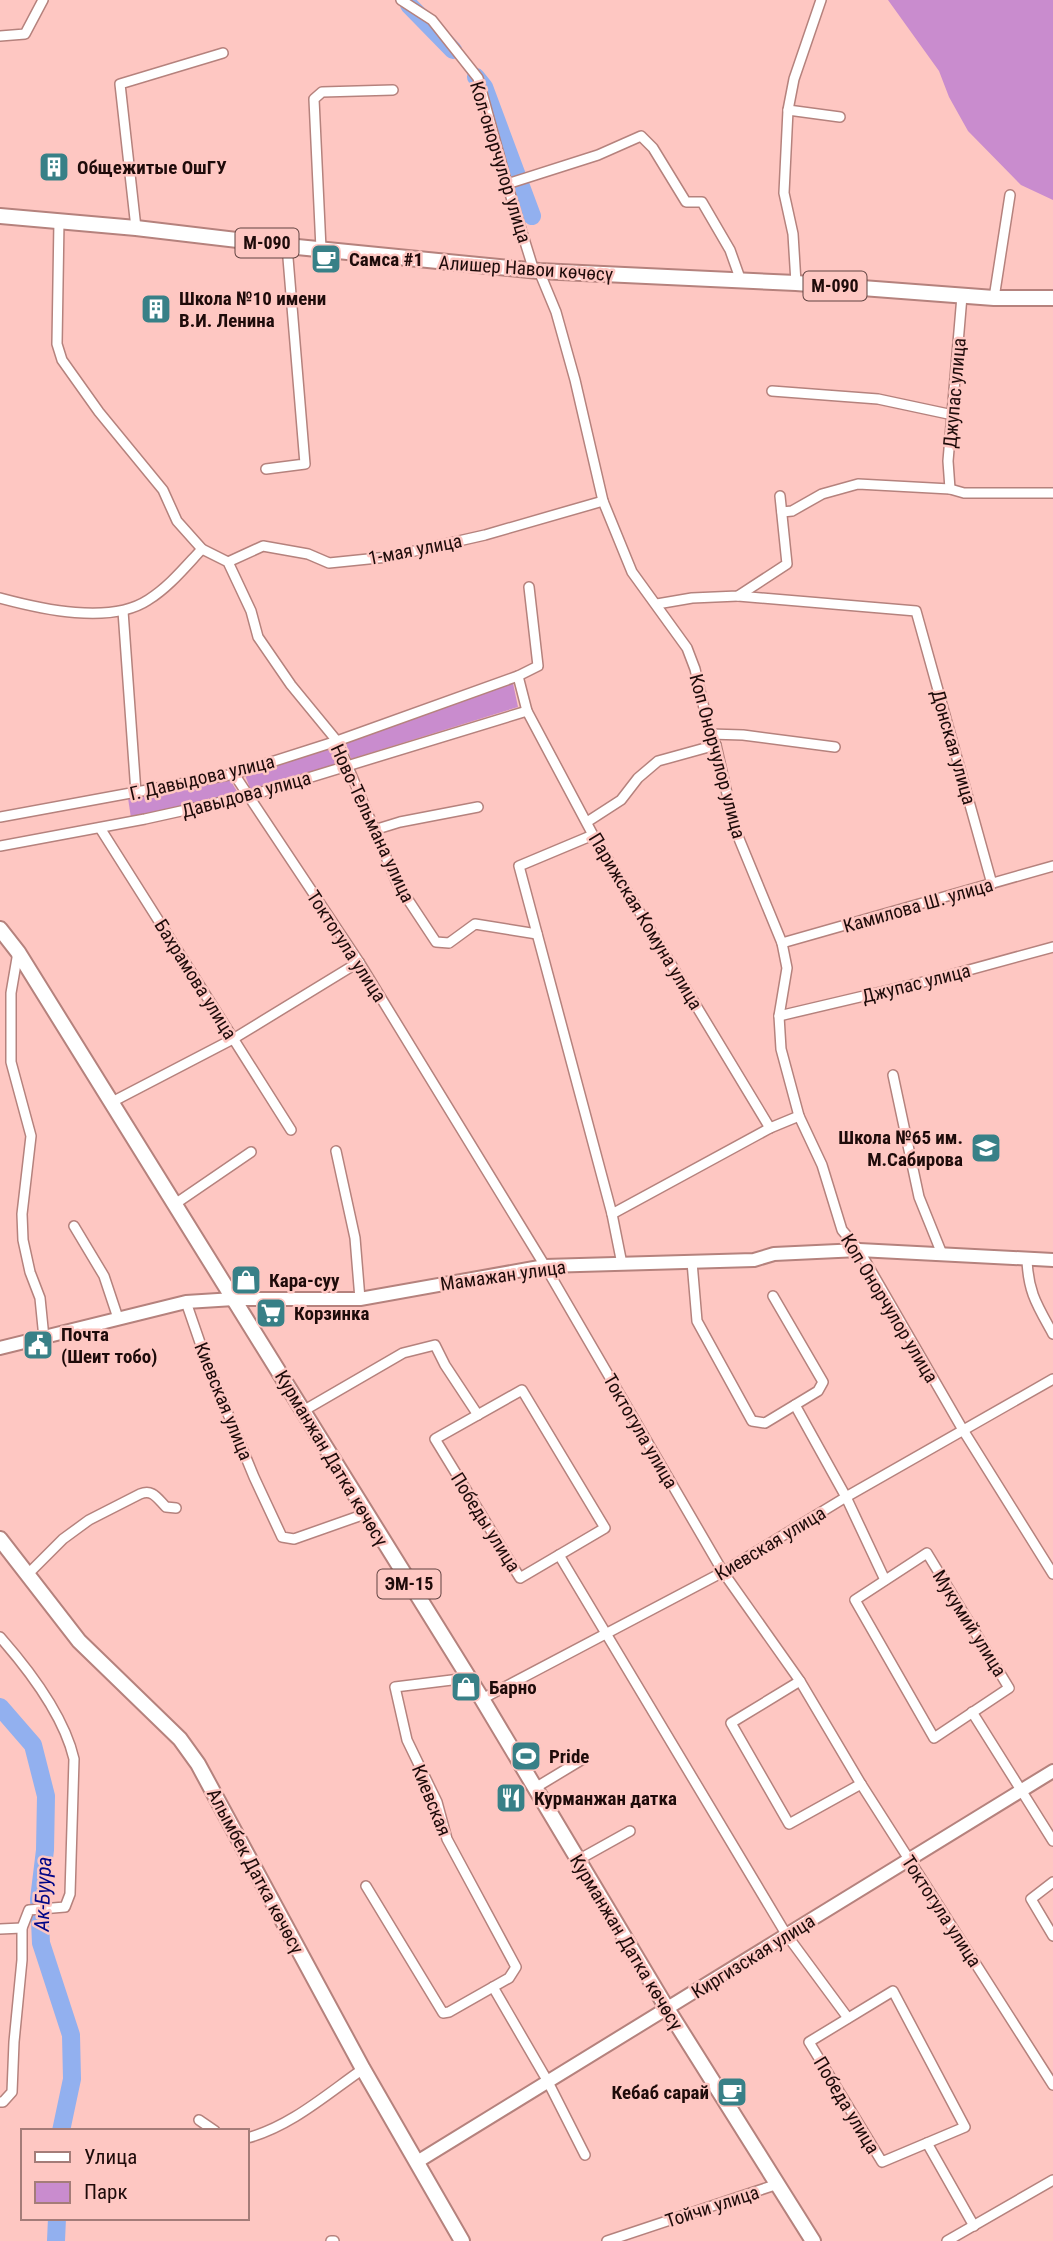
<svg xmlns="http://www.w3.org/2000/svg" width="1053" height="2241" viewBox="0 0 1053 2241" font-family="'Roboto Condensed',sans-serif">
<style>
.green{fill:#c98cce}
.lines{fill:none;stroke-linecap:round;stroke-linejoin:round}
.river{stroke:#92b0ef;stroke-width:18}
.street-casing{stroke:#b5827d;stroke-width:12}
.secondary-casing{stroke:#b5827d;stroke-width:16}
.primary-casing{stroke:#b5827d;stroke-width:18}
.street{stroke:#fff;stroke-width:9}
.secondary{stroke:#fff;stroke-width:12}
.primary{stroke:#fff;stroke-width:14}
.labels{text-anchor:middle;stroke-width:5;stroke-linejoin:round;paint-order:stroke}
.shield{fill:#fec7c2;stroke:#614341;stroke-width:2}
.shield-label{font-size:18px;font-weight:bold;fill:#1e0b0a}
.street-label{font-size:19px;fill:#1e0b0a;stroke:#fec7c2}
.poi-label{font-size:19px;font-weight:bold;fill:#1e0b0a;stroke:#fec7c2;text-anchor:start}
.water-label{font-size:21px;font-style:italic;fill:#010687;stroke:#fec7c2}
</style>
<rect width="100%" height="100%" fill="#fec7c2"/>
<g class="green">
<polygon points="888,0 1053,0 1053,200 1021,185 968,131 949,97 939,71"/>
<polygon points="513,683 518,707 351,759 346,743"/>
<polygon points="335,745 341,765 251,791 245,775"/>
<polygon points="229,778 238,793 131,818 128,798"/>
</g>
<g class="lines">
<g class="river">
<polyline points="409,5 453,50"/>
<polyline points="476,77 484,87 532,216"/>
<polyline points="0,1707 33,1745 46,1796 45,1850 39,1899 41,1943 71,2035 72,2079 61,2131"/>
<polyline points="56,2241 57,2218"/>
</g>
<g class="street-casing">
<g id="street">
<polyline points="401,0 432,20 478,78 507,184 534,271"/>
<polyline points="0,36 25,34 43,0"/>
<polyline points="788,110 840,117"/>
<polyline points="507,184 598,155 641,136 653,148 686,202 702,202 730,250 741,281"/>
<polyline points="59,221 57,344 62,360 99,412 163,490 177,521 202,549 228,562 251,611 258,637 291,685 337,741 397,883 436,942 449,943 475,924 537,934"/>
<polyline points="136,228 120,84 223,53"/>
<polyline points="321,249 314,99 322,92 393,90"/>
<polyline points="539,271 556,312 575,380 603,501 632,572 687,648 695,669 710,734 716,745 735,829 782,943 787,968 779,1016 781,1049 799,1116 822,1165 842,1230 859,1250 963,1430 1053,1574"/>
<polyline points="796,283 793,234 784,193 788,110 794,79 821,0"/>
<polyline points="994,298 1010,195"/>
<polyline points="772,391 878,399 953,415"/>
<polyline points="266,469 305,464 287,246"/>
<polyline points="950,489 948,461 962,296"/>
<polyline points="782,512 792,511 822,494 858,484 950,489 964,493 1053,493"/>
<polyline points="228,562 263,546 308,554 329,563 388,557 485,535 603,501"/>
<polyline points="738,596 916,611 992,884"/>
<path d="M 0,598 C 41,609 110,625 148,600 C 169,587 185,567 202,549"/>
<polyline points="657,604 692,598 738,596 787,564 780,496"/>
<polyline points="123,611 136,793"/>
<polyline points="518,676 527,711 593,835 770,1128"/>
<polyline points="710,734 743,735 835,747"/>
<polyline points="234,774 359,962 545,1266 723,1572 800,1681 861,1784 1053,2085"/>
<polyline points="0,817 234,774 337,741 518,676 538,666 529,587"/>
<polyline points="587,822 621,800 638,778 658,761 716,745"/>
<polyline points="100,828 291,1130"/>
<polyline points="374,830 400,822 478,807"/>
<polyline points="593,835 519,866 612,1214 622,1264"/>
<polyline points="0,846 145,819 249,796 527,711"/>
<polyline points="782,943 1053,866"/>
<polyline points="18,952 11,993 11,1062 31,1136 22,1214 23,1240 30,1272 40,1298 44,1338"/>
<polyline points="779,1016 936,979 1053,947"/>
<polyline points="893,1075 919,1197 942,1254"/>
<polyline points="110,1103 233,1039 359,962"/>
<polyline points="336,1151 355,1238 360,1299"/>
<polyline points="175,1204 251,1152"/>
<polyline points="612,1214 770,1128 799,1116"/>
<polyline points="74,1226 104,1276 118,1318"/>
<path d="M 1027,1259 C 1028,1292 1037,1305 1053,1334"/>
<polyline points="692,1262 697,1321 752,1421 765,1423 818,1391 823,1382 773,1296"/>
<polyline points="186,1302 207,1363 254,1477 282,1537 294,1539 365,1514"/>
<polygon points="522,1390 605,1528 520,1578 435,1439"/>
<polyline points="795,1405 846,1497 885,1580"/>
<polyline points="303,1411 403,1353 435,1345 445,1365 478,1415"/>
<polygon points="927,1553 1009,1688 934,1738 855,1600"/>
<polyline points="559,1555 786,1934 848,2018"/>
<path d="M 27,1575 L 63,1539 L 89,1520 L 140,1494 C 153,1489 157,1498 166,1507 L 176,1508"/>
<path d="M 0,1637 C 29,1670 64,1716 74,1759 L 70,1894 L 65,1907 L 29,1910 L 22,1928 L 22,1960 L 14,2042 L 12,2092 L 3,2102 L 0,2102"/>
<polyline points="800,1681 731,1723 789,1824 861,1784"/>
<polyline points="482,1699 723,1572 846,1497 1053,1379"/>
<polyline points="972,1712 1053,1841"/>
<polyline points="535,1788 583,1759"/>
<polyline points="578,1860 630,1831"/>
<polyline points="1053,1882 1031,1899 1053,1936"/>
<polyline points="366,1886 443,2013 449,2012 509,1978 516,1967 447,1839 437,1802 407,1740 395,1687 468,1678"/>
<polyline points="0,1929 22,1928"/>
<polyline points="493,1987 547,2080 585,2155"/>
<polygon points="893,1991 965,2127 882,2162 809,2042"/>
<polyline points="199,2120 215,2131"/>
<path d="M 247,2138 C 290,2127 327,2094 363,2069"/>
<polyline points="927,2143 974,2226"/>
<polyline points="331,2241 334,2241"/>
<polyline points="607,2241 778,2184"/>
<polyline points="947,2241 1053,2180"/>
</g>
</g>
<g class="secondary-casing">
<g id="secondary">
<polyline points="0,1348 186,1302 234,1299 360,1299 545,1266 754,1260 774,1254 859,1250 1053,1260"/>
<polyline points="417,2162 1053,1771"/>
</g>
</g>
<g class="primary-casing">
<g id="primary">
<polyline points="0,216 136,228 287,246 539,271 796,283 994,298 1053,298"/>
<polyline points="0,929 18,952 482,1699 668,2010 813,2241"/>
<polyline points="0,1539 79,1641 180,1739 198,1764 363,2069 462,2241"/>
</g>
</g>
<use href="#street" class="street"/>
<use href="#secondary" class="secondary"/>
<use href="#primary" class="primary"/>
</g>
<defs>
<g id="building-square" transform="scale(1.575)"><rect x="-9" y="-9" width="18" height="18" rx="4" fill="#388087" stroke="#fec7c2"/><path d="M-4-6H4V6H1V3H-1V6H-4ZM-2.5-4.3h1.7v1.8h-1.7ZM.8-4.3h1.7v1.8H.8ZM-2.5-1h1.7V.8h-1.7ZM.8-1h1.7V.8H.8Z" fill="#fff"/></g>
<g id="cafe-square" transform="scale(1.575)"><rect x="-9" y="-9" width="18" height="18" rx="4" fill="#388087" stroke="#fec7c2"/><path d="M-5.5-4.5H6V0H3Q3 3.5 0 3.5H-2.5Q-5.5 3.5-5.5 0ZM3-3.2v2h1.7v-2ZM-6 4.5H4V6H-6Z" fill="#fff"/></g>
<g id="school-square" transform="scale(1.575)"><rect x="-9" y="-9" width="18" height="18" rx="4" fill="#388087" stroke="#fec7c2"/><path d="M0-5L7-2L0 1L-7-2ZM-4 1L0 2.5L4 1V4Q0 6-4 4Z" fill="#fff"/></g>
<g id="shop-square" transform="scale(1.575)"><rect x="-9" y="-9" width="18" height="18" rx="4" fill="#388087" stroke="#fec7c2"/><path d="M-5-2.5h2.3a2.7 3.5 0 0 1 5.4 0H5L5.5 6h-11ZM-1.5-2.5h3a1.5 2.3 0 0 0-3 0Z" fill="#fff"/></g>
<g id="supermarket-square" transform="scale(1.575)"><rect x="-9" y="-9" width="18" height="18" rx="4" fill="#388087" stroke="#fec7c2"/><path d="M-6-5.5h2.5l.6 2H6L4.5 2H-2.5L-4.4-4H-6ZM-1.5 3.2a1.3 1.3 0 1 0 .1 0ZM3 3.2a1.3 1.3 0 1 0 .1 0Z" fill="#fff"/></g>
<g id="civic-square" transform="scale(1.575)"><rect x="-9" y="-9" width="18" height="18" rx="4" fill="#388087" stroke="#fec7c2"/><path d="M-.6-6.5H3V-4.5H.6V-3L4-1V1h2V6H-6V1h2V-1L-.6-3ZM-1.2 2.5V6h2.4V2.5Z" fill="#fff"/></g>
<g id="stadium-square" transform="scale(1.575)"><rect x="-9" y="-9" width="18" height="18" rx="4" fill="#388087" stroke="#fec7c2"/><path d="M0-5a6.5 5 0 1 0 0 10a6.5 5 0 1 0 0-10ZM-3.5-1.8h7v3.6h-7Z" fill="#fff"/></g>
<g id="restaurant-square" transform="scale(1.575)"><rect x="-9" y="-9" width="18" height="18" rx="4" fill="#388087" stroke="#fec7c2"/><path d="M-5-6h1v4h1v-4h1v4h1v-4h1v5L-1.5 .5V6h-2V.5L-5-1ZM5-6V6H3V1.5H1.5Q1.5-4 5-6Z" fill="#fff"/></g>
</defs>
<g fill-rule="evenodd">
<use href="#building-square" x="54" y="167"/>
<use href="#cafe-square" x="326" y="259"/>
<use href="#building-square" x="156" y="309"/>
<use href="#school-square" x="986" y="1148"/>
<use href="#shop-square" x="246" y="1280"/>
<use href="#supermarket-square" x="271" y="1313"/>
<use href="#civic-square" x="38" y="1345"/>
<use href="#shop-square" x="466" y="1687"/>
<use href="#stadium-square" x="526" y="1756"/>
<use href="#restaurant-square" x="511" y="1798"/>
<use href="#cafe-square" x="732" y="2092"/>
</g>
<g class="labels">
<g class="shield">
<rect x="235.5" y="228.5" width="63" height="29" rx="5"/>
<rect x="803.5" y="271.5" width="63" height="29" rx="5"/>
<rect x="377.5" y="1569.5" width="63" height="29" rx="5"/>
</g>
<g class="shield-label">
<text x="267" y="249">М-090</text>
<text x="835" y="292">М-090</text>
<text x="409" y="1590">ЭМ-15</text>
</g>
<g class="street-label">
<text transform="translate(501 162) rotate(73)" y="7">Кол-онорчулор улица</text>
<text transform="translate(526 268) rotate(4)" y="7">Алишер Навои көчөсү</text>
<text transform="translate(954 393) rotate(-85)" y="7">Джупас улица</text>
<text transform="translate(415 549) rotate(-11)" y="7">1-мая улица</text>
<text transform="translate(954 747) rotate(74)" y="7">Донская улица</text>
<text transform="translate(718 756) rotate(75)" y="7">Коп Онорчулор улица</text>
<text transform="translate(202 777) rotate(-13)" y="7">Г. Давыдова улица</text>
<text transform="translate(246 794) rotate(-15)" y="7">Давыдова улица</text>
<text transform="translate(373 823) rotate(65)" y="7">Ново-Тельмана улица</text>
<text transform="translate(918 905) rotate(-16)" y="7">Камилова Ш. улица</text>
<text transform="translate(646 921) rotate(59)" y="7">Парижская Комуна улица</text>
<text transform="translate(347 946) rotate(57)" y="7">Токтогула улица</text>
<text transform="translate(196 979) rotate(58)" y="7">Бахрамова улица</text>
<text transform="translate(916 983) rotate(-14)" y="7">Джупас улица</text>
<text transform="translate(503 1275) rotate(-8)" y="7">Мамажан улица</text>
<text transform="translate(890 1308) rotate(59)" y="7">Коп Онорчулор улица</text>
<text transform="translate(224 1401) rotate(68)" y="7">Киевская улица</text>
<text transform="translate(641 1431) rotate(60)" y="7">Токтогула улица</text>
<text transform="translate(332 1458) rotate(59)" y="7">Курманжан Датка көчөсү</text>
<text transform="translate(486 1522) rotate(58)" y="7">Победы улица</text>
<text transform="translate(770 1543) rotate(-31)" y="7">Киевская улица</text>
<text transform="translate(970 1623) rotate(58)" y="7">Мукумий улица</text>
<text transform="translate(432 1800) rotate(68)" y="7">Киевская</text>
<text transform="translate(256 1871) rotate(62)" y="7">Алымбек Датка көчөсү</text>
<text transform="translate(942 1911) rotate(57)" y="7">Токтогула улица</text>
<text transform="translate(627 1942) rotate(59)" y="7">Курманжан Датка көчөсү</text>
<text transform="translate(753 1956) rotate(-32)" y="7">Киргизская улица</text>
<text transform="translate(847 2105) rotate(59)" y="7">Победа улица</text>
<text transform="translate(712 2206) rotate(-18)" y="7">Тойчи улица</text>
</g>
<g class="poi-label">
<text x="77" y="174">Общежитые ОшГУ</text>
<text x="349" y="266">Самса #1</text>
<text x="179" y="305">Школа №10 имени<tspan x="179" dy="22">В.И. Ленина</tspan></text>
<text x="963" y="1144" text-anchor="end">Школа №65 им.<tspan x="963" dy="22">М.Сабирова</tspan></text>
<text x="269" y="1287">Кара-суу</text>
<text x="294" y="1320">Корзинка</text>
<text x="61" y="1341">Почта<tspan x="61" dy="22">(Шеит тобо)</tspan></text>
<text x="489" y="1694">Барно</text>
<text x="549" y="1763">Pride</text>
<text x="534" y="1805">Курманжан датка</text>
<text x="709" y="2099" text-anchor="end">Кебаб сарай</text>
</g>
<g class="water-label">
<text transform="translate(43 1894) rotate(-88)" y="7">Ак-Буура</text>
</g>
</g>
<rect x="21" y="2129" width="228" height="91" fill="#fec7c2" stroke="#a47c78" stroke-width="2"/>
<rect x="35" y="2152" width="35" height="10" fill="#ffffff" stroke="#a47c78" stroke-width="2"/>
<text x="84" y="2164" font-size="21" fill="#1e0b0a">Улица</text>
<rect x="35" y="2182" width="35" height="21" fill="#c98cce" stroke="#a47c78" stroke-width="2"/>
<text x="84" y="2199" font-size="21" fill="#1e0b0a">Парк</text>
</svg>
